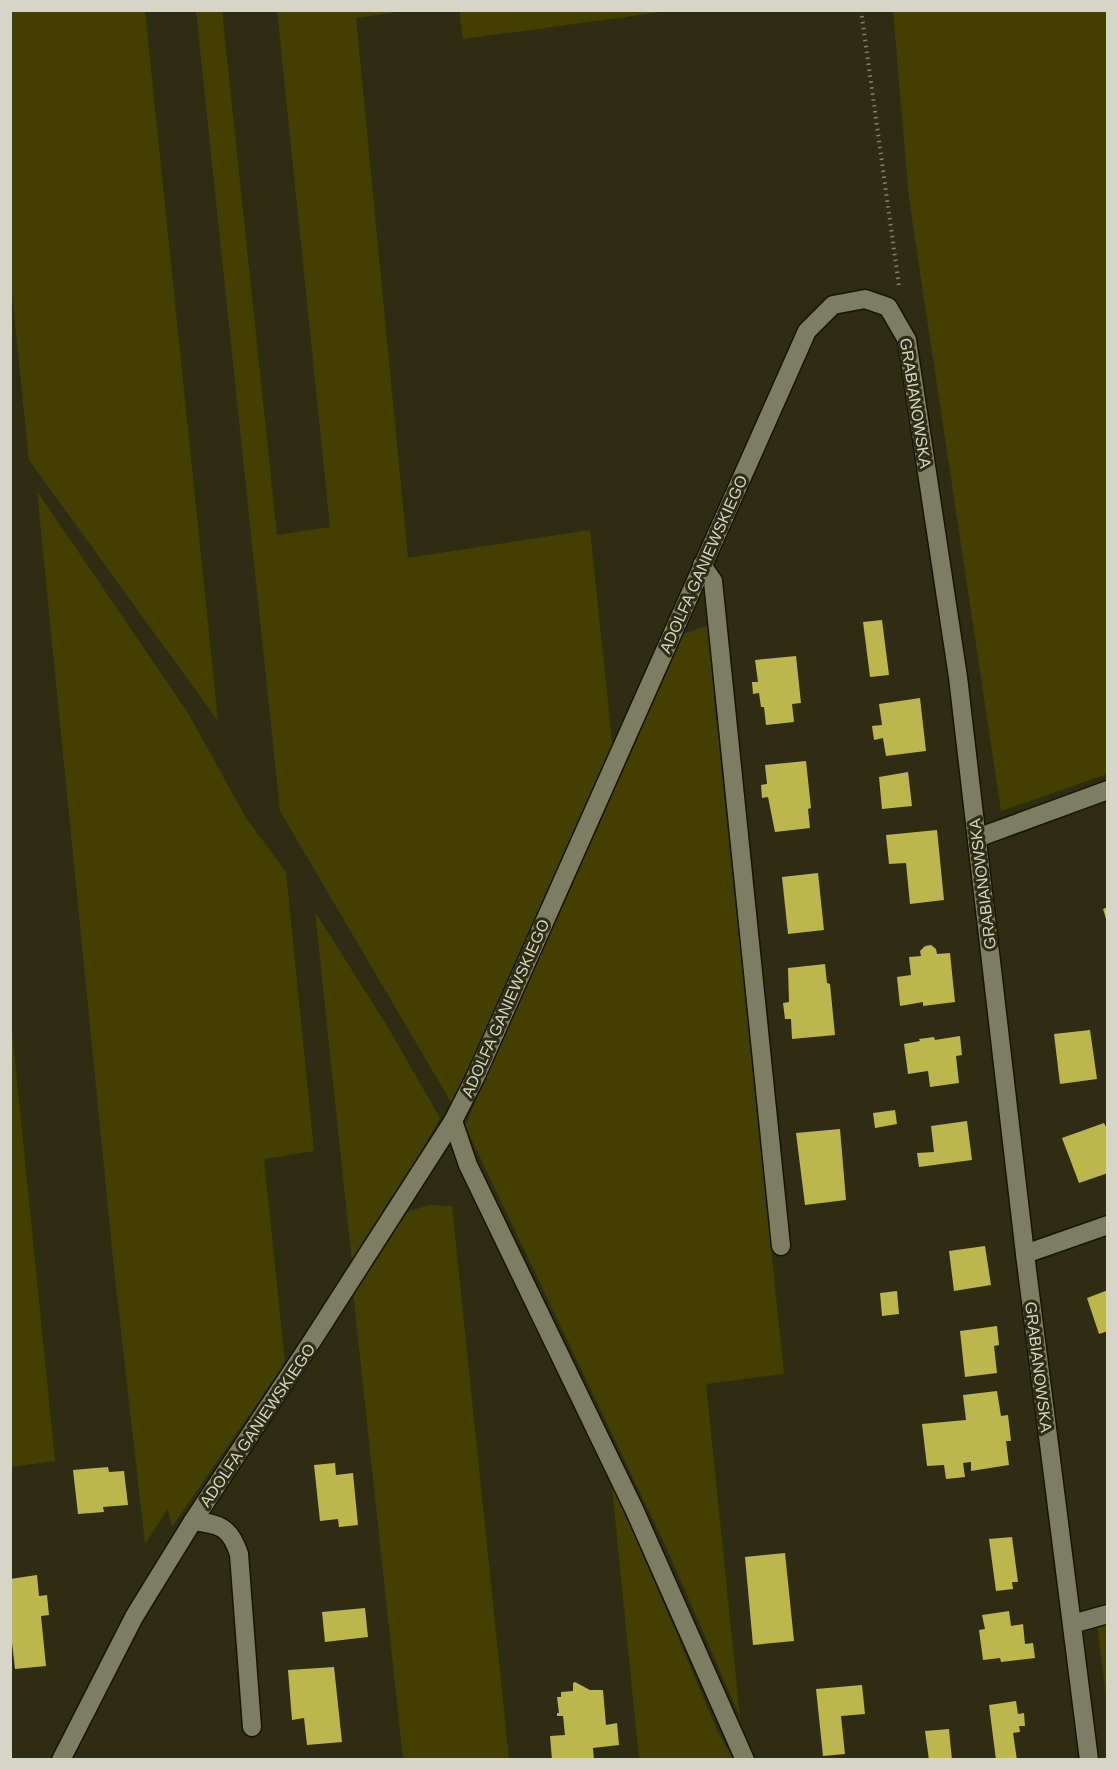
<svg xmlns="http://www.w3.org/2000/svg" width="1118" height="1770" viewBox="0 0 1118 1770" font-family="Helvetica,sans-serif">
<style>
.green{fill:#423f00}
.building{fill:#bdb74b}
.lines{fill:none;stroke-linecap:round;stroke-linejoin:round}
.minor-casing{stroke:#161500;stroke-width:21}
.path{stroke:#81816d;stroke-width:4;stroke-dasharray:1.5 4.5;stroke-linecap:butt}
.minor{stroke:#7d7d61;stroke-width:18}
.labels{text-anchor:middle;stroke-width:6;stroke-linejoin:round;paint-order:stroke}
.street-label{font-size:16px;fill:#d6d6c7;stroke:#2e2d14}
</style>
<rect width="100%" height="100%" fill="#2e2d14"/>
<g class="green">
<polygon points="277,10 405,11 356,18 408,558 590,530 613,751 465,1089 452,1104 280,811 196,11 222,11 277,535 330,527"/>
<polygon points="459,10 669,10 669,11 463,39"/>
<polygon points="10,11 145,11 218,721 29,460 10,276"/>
<polygon points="893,11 1107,11 1107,774 1001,811 909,199"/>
<polygon points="37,491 188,713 246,818 286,872 314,1151 264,1159 285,1363 172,1527 168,1509 145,1544 114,1269"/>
<polygon points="707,626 784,1374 706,1384 740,1717 667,1549 465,1126 676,636"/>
<polygon points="315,912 386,1024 440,1118 401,1189 352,1263"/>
<polygon points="11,1021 55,1461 11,1467 10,1467"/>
<polygon points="429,1205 452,1206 509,1759 403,1759 353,1292 404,1213"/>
<polygon points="611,1478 717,1730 733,1759 639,1759"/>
<polygon points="1107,1621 1107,1706 1097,1624"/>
</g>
<g class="building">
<polygon points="882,620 889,675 870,677 863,622"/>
<polygon points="796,656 801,703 792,704 794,722 766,725 764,707 761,707 759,693 753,694 752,682 758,682 755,660"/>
<polygon points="920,698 926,751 886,756 883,738 874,740 872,726 882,725 879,704"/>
<polygon points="806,761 811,808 808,809 810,828 775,832 768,797 762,798 761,785 767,784 765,765"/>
<polygon points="908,772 912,806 882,809 879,777"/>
<polygon points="937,830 944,900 910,904 906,863 889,864 886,835"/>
<polygon points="818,873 824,930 788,934 782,877"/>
<polygon points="1108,907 1108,922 1107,922 1103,909"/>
<polygon points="931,945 936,949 937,954 950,953 955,1002 923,1006 923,1002 900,1006 897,977 911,975 909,957 921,956 920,951 925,946"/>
<polygon points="825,964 827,983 830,984 835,1035 792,1039 791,1019 785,1019 783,1003 789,1002 788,968"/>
<polygon points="1090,1030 1097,1079 1060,1084 1054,1034"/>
<polygon points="960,1036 962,1055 956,1056 959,1083 930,1087 928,1071 908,1074 904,1044 920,1041 919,1039 934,1037 935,1040"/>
<polygon points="895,1110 897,1124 875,1128 873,1113"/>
<polygon points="967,1121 972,1160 919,1167 917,1153 934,1152 931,1126"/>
<polygon points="1104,1123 1108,1131 1108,1173 1079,1183 1062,1138"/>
<polygon points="840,1129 846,1200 805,1205 796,1133"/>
<polygon points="985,1246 991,1285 954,1291 949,1251"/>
<polygon points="1108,1290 1108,1331 1099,1334 1087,1298"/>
<polygon points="897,1291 899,1314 882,1316 880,1293"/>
<polygon points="997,1326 999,1345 994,1346 997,1373 965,1377 960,1331"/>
<polygon points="997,1391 1001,1416 1008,1415 1011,1441 1006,1441 1009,1465 971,1471 971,1462 963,1463 965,1477 946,1479 944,1465 927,1466 922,1424 966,1420 963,1395"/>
<polygon points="335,1463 336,1475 353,1473 358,1525 339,1527 338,1519 320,1521 314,1465"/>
<polygon points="108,1467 109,1472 124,1471 128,1505 103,1507 104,1512 78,1514 73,1470"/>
<polygon points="1012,1537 1018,1582 1012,1582 1013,1589 996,1591 989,1539"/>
<polygon points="785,1553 794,1641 753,1645 745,1557"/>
<polygon points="37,1575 39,1596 47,1595 49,1615 41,1616 46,1666 15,1669 10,1625 10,1579"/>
<polygon points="365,1608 368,1637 325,1642 322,1612"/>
<polygon points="1009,1611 1011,1626 1023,1624 1025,1644 1033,1643 1035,1658 1001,1662 1000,1658 983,1660 979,1630 985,1629 982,1615"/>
<polygon points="334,1667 342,1742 307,1745 304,1718 292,1720 288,1670"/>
<polygon points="575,1682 590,1690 603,1690 606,1725 617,1723 619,1745 593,1748 594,1760 552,1760 550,1736 565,1735 563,1716 557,1716 557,1713 559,1713 557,1697 561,1697 561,1692 573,1691 573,1683"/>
<polygon points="862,1685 865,1714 841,1716 845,1754 823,1756 816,1689"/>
<polygon points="1016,1701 1018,1714 1024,1713 1025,1726 1019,1726 1020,1732 1013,1733 1017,1760 996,1760 989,1705"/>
<polygon points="949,1729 952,1760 929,1760 925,1731"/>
</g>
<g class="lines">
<g class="minor-casing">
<g id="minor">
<polyline points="702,565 713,581 781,1246"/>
<polyline points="977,838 1108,790"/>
<polyline points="453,1121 468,1165 634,1509 745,1760"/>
<polyline points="1025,1254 1108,1225"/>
<path d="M 193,1521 C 220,1524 230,1527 239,1554 L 252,1727"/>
<polyline points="1072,1624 1108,1614"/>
<polyline points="61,1760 134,1617 148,1594 193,1521 312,1341 453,1121 475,1078 807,331 833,305 865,299 888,307 907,340 958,677 1025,1254 1089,1760"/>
</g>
</g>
<polyline class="path" points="861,10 899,286"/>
<use href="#minor" class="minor"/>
</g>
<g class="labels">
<g class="street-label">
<text transform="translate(916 403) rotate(81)" y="6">GRABIANOWSKA</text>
<text transform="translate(703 564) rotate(-66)" y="6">ADOLFA GANIEWSKIEGO</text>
<text transform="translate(982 884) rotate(-97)" y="6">GRABIANOWSKA</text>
<text transform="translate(505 1008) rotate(-66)" y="6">ADOLFA GANIEWSKIEGO</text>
<text transform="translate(1039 1367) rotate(83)" y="6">GRABIANOWSKA</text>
<text transform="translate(257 1425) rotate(-56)" y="6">ADOLFA GANIEWSKIEGO</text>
</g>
</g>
<rect width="1118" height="1770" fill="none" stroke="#d6d6c7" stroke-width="24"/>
</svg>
